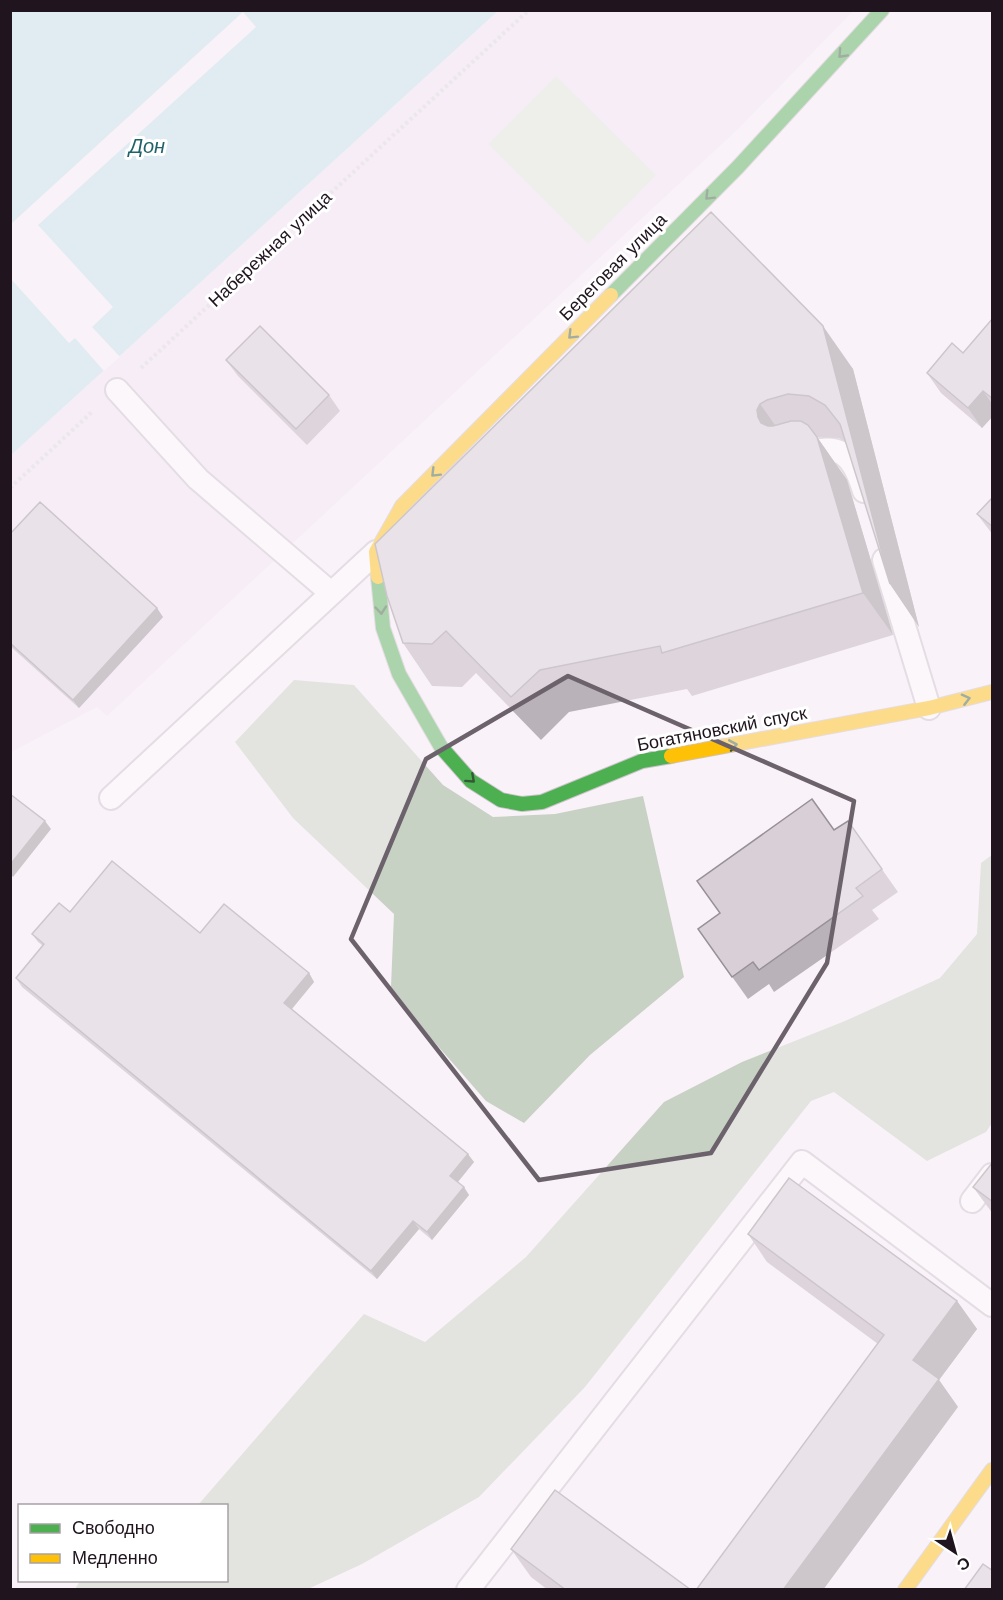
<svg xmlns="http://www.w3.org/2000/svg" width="1003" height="1600" viewBox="0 0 1003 1600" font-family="'Work Sans',sans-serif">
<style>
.commercial{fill:#f1e7f5}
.green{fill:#dfe9dc}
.forest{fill:#c7d2c4}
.water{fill:#c3e5eb}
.pier{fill:#f9f2f8}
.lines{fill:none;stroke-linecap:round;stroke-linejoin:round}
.lane-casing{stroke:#cbc3ca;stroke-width:26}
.fast-casing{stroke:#cbc3ca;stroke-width:16}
.slow-casing{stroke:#cbc3ca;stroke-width:16}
.path{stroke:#dbd9db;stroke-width:4;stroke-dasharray:3 3;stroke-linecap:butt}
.lane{stroke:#fefdfe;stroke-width:22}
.fast{stroke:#4caf50;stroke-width:14}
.slow{stroke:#ffc107;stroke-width:14}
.wall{fill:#bab2b9}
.shaded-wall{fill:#979196}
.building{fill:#d8cfd7;stroke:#979196;stroke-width:1.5}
.oneway{stroke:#345a35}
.marked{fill:none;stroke:#6c626b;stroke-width:4.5;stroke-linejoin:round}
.labels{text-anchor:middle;stroke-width:6;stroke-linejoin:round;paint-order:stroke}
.street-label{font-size:18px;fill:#20151f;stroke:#fff}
.water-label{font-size:20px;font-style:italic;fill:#1f626a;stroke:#fff}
</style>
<rect width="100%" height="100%" fill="#f9f2f8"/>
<polygon class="commercial" points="498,11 853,11 739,128 107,716 97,707 11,752 10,455"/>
<polygon class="green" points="556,76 656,175 588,244 488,144"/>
<g class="forest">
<polygon points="294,680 354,685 443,785 493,817 555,814 643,796 684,977 590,1055 524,1123 486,1101 430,1037 391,987 394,914 293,818 235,742"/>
<polygon points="992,855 992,1123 986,1132 927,1161 834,1092 811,1101 585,1387 479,1497 362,1564 308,1589 75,1589 80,1581 226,1580 226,1506 198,1505 364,1314 425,1342 526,1257 664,1102 742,1062 845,1021 940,978 977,934 981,863"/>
</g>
<polygon class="water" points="11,11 498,11 11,455"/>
<polygon class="pier" points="243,12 256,27 38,225 113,307 92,327 120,357 104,371 75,338 69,343 11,279 11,224"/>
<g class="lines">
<g class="lane-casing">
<g id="lane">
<polyline points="117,390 198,479 331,593"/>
<path d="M 800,455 C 839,442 852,452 864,491"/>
<polyline points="884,560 929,708"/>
<polyline points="111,798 376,552"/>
<polyline points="972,1201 992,1175"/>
<polyline points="468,1590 802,1162 992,1305"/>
</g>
</g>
<g class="fast-casing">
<g id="fast">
<polyline points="611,295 738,167 882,10"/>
<polyline points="378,577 383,628 399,674 441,747 471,781 501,800 522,804 542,802 642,761 671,756"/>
</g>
</g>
<g class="slow-casing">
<g id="slow">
<polyline points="378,577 376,552 402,506 611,295"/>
<polyline points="671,756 929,708 992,692"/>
<polyline points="905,1590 992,1470"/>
</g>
</g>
<g class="path">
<polyline points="141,368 529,10"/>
<polyline points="10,488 93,411"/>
</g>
<use href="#lane" class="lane"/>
<use href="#fast" class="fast"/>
<use href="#slow" class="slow"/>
</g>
<g class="wall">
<polygon points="711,212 853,369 919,627 890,584 846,442 839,438 817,437 847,480 893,635 692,696 687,689 569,712 541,740 476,673 462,687 432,686 403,643"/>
<polygon points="993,318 993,416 982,428 941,393 927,373 963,353"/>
<polygon points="226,360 329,395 340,411 307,445 238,376"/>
<polygon points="993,497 993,535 977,514"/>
<polygon points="10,534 163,617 79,708 10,646"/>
<polygon points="848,821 898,892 872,910 879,919 774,992 769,984 748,999 698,929 720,913 697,881 834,830"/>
<polygon points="70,912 200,933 309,973 314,982 292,1009 474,1162 458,1182 469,1195 432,1240 419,1229 377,1279 22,987 16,978 43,946 38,942 32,934"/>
<polygon points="993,1162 993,1214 973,1187"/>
<polygon points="748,1234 957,1301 977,1329 939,1380 958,1407 878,1344 767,1262"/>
<polygon points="511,1549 691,1590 548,1590 531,1577"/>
</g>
<g class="shaded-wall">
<polygon points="823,326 853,369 919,627 890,584"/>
<polygon points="983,391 993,405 993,416 982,428 968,408"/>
<polygon points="760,404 790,446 791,465 758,417 757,410"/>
<polygon points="817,437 847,480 893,635 863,593"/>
<polygon points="157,608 163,617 79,708 73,700"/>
<polygon points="45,821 51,829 13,877 10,873 10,865"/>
<polygon points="309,973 314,982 290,1011 284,1003"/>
<polygon points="468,1154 474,1162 456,1184 450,1176"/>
<polygon points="464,1187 469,1195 432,1240 427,1232"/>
<polygon points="413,1221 419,1229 377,1279 371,1271"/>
<polygon points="957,1301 977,1329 939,1380 958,1407 823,1590 783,1590 913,1360"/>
</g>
<g class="building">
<polygon points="711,212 823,326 890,584 840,424 825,405 809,396 788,394 767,400 760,404 757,410 758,417 761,423 768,426 773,426 791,421 801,421 808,425 817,437 863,593 662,653 660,646 540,670 511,697 446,631 432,644 403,643 387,596 375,544"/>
<polygon points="993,318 993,399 983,391 968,408 927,373 952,343 963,353"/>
<polygon points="260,326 329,395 296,429 226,360"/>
<polygon points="993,497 993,527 977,514"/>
<polygon points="40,502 157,608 73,700 10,643 10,534"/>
<polygon points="10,794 45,821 10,865"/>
<polygon points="812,799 834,830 848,821 882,869 856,888 863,896 759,970 753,962 732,977 698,929 720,913 697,881"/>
<polygon points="112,861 200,933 224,904 309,973 284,1003 468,1154 450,1176 464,1187 427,1232 413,1221 371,1271 16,978 44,944 32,934 59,903 70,912"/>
<polygon points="993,1162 993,1202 973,1187"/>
<polygon points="789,1178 957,1301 913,1360 939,1379 783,1590 696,1590 884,1335 748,1234"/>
<polygon points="555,1490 691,1590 566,1590 511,1549"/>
<polygon points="983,1564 993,1571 993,1590 964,1590"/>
</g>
<defs><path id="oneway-chevron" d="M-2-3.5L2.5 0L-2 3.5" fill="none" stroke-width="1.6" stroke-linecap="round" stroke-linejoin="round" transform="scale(1.5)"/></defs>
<g class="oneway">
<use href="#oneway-chevron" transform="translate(842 54) rotate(133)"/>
<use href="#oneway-chevron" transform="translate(709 196) rotate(135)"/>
<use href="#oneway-chevron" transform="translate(572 335) rotate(135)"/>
<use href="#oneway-chevron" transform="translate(435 473) rotate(135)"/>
<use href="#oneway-chevron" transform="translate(381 610) rotate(85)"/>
<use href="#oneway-chevron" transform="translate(966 699) rotate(-14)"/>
<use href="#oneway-chevron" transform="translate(733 745) rotate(-10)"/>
<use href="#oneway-chevron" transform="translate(471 779) rotate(42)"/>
</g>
<path d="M0 0H1003V1600H0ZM 568,676 L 854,801 L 827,963 L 711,1153 L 539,1180 L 351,939 L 426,759 Z" fill="#f9f2f8" fill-opacity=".55" fill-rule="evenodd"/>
<path class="marked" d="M 568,676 L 854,801 L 827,963 L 711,1153 L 539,1180 L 351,939 L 426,759 Z"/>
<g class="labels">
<g class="street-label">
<text transform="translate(270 249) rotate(-43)" y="6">Набережная улица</text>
<text transform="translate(613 267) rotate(-45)" y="6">Береговая улица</text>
<text transform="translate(722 729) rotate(-11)" y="6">Богатяновский спуск</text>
</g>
<g class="water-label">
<text x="147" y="153">Дон</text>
</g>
</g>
<rect width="1003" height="1600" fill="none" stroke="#20151f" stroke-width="24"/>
<rect x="18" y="1504" width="210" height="78" fill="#ffffff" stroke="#a6a1a5" stroke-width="1.5"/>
<rect x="30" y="1524" width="30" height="9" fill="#4caf50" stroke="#a6a1a5" stroke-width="1.5"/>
<text x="72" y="1534" font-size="18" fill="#20151f">Свободно</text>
<rect x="30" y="1554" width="30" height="9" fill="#ffc107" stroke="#a6a1a5" stroke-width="1.5"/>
<text x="72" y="1564" font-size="18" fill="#20151f">Медленно</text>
<g transform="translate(955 1552) rotate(144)" stroke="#ffffff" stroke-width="4.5" paint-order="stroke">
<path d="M0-4.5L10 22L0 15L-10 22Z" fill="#20151f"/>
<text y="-9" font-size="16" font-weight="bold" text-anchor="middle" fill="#20151f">С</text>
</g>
</svg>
